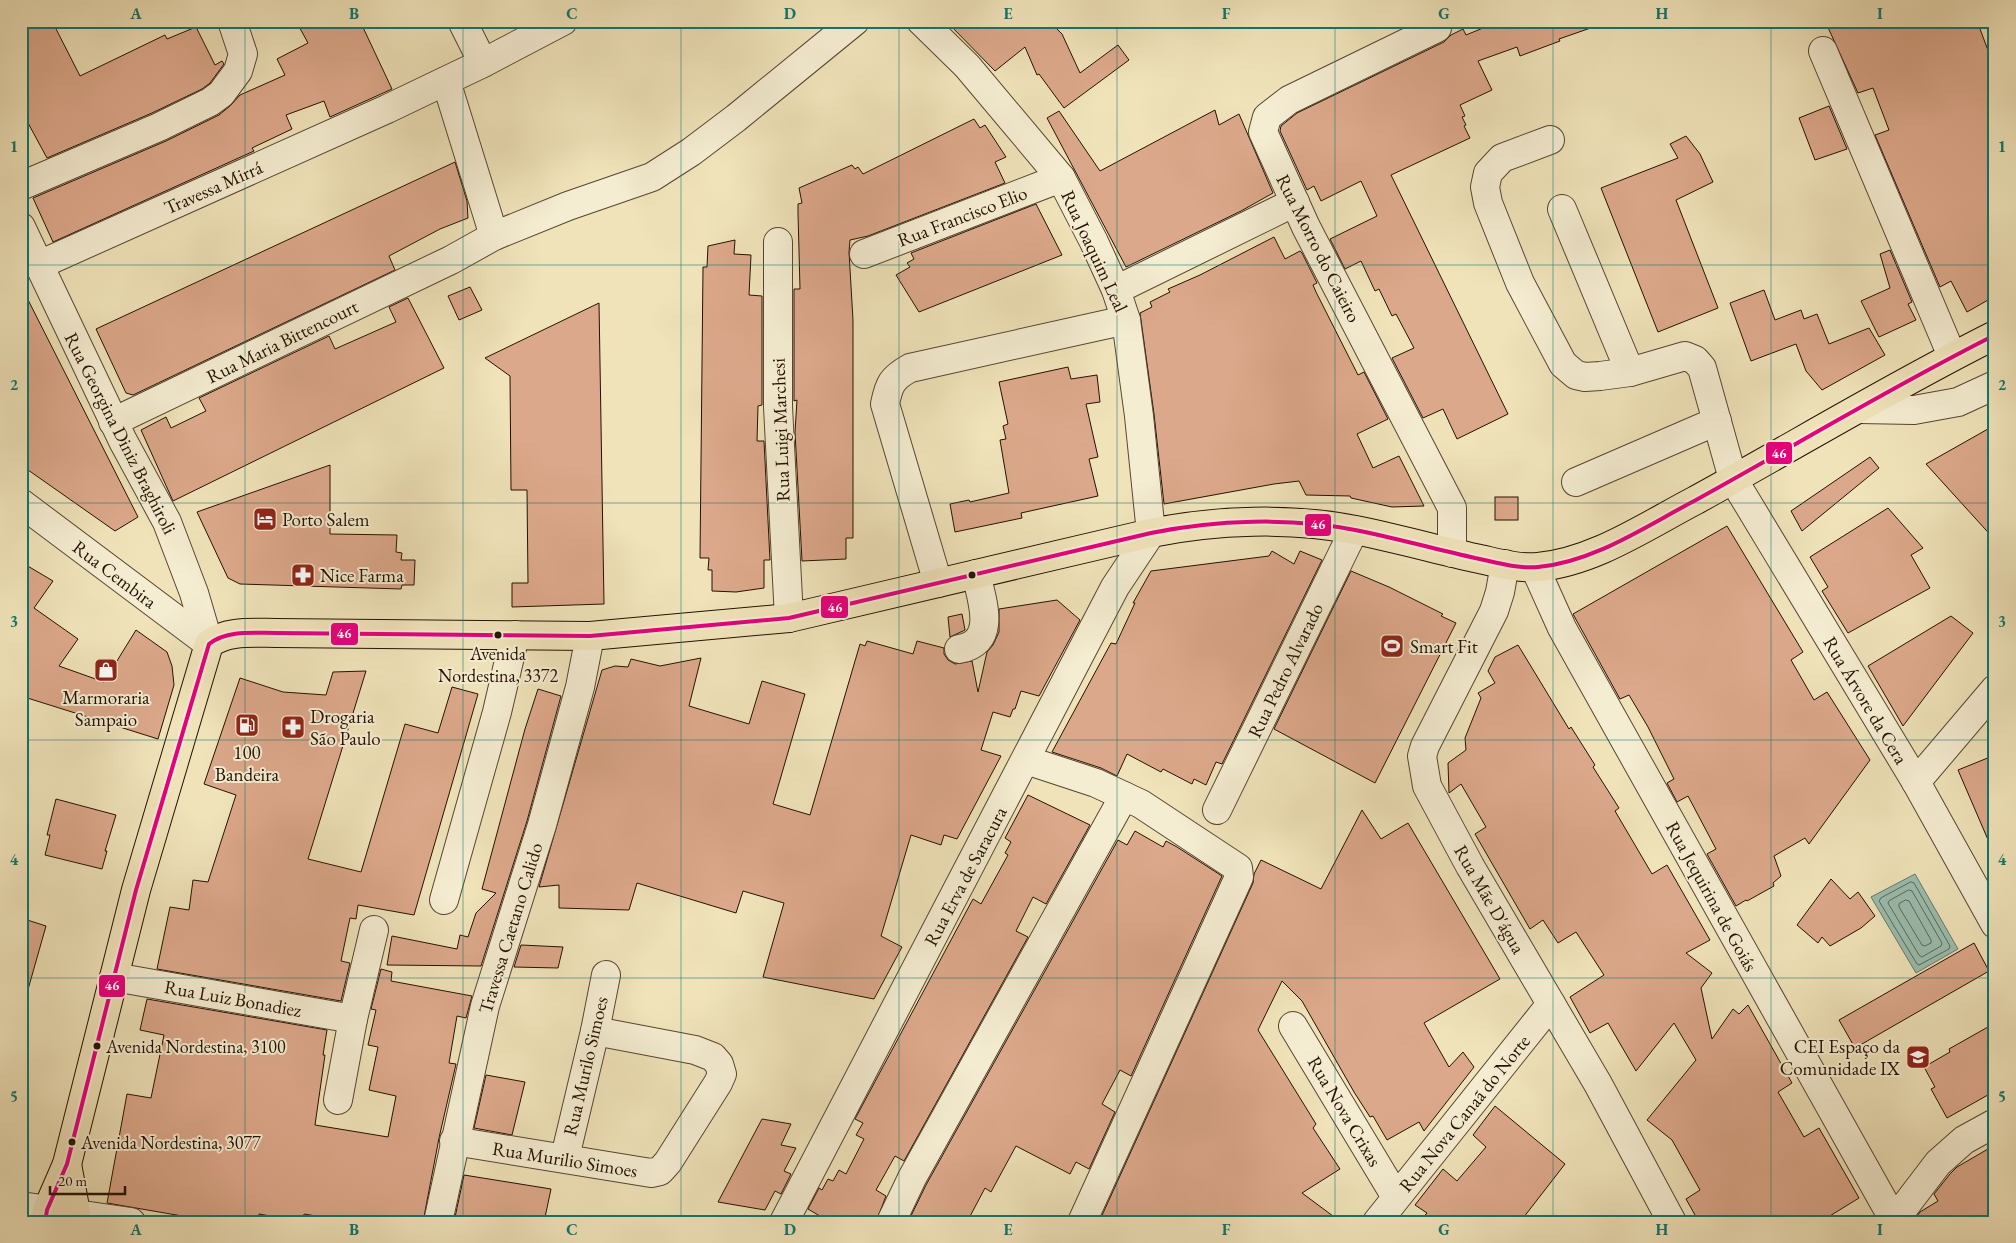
<svg xmlns="http://www.w3.org/2000/svg" width="2016" height="1243" viewBox="0 0 2016 1243" font-family="'EB Garamond',serif">
<style>
.water{fill:#9abeb0;stroke:#6b796a}
.lines{fill:none;stroke-linecap:round;stroke-linejoin:round}
.shore{stroke:#5f6858;stroke-width:1}
.building{fill:#dca88b;stroke:#241101}
.minor-casing{stroke:#57462f;stroke-width:30}
.major-casing{stroke:#241101;stroke-width:30}
.minor{stroke:#f5edd2;stroke-width:28}
.major{stroke:#f0e3ba;stroke-width:28}
.bus-1-casing{stroke:#f5edd2;stroke-width:8}
.bus-1{stroke:#e5007d;stroke-width:4}
.grid{fill:none;stroke:#0f766e;stroke-width:1;stroke-opacity:0.55}
.bus-dot{fill:#241101;stroke:#f5edd2;stroke-width:2}
.labels{text-anchor:middle;stroke-width:4;stroke-linejoin:round;paint-order:stroke}
.bus-label{font-size:18px;fill:#241101;stroke:#f5edd2;text-anchor:start}
.street-label{font-size:19px;fill:#241101;stroke:#f5edd2}
.poi-label{font-size:19px;fill:#241101;stroke:#f5edd2;text-anchor:start}
.line-badge{stroke:#f5edd2;stroke-width:2}
.badge-label{font-size:14px;text-anchor:middle;font-weight:bold;fill:#fff}
.neatline{fill:none;stroke:#0f766e;stroke-width:2}
.grid-label{font-size:16px;text-anchor:middle;font-weight:bold;fill:#0f766e}
</style>
<rect width="100%" height="100%" fill="#f0e3ba"/>
<filter id="stains"><feTurbulence type="fractalNoise" baseFrequency=".004" numOctaves="4"/><feColorMatrix values="0 0 0 0 .2 0 0 0 0 .09 0 0 0 0 .02 0 0 0 .5 -.17"/></filter>
<radialGradient id="worn" r=".72"><stop offset=".6" stop-color="#630" stop-opacity="0"/><stop offset="1" stop-color="#630" stop-opacity=".3"/></radialGradient>
<polygon class="water" points="1915,874 1958,949 1916,973 1871,897"/>
<g class="lines">
<g class="shore">
<polygon points="1911,882 1914,883 1950,946 1949,949 1919,965 1917,964 1879,901 1881,898"/>
<polygon points="1909,890 1912,891 1942,943 1941,946 1922,957 1919,955 1888,903 1889,901"/>
<polygon points="1906,900 1909,901 1931,940 1931,943 1925,946 1922,945 1899,907 1899,904"/>
</g>
</g>
<g class="building">
<polygon points="21,21 52,21 80,76 165,35 167,39 196,27 215,65 222,61 224,64 210,83 202,89 152,113 47,158 21,110"/>
<polygon points="296,21 360,21 392,89 330,117 324,101 286,115 292,129 252,148 254,151 53,242 33,198 166,141 219,115 230,106 240,95 285,75 277,59 308,43"/>
<polygon points="946,21 1049,21 1062,34 1080,73 1118,45 1129,60 1064,108 1039,74 1037,75 1025,47 995,71"/>
<polygon points="1500,21 1602,21 1602,24 1559,39 1560,41 1520,56 1517,47 1478,61 1492,90 1460,105 1465,116 1462,117 1466,125 1464,126 1470,138 1391,175 1508,414 1457,439 1443,409 1423,418 1392,358 1414,348 1396,314 1392,316 1379,289 1375,291 1361,261 1345,269 1330,239 1377,216 1361,181 1321,201 1314,186 1307,190 1280,131 1281,126 1297,113 1444,42 1451,35 1463,29 1466,35"/>
<polygon points="1825,21 1977,21 1995,69 1995,296 1967,312 1951,281 1940,287 1875,135 1889,130 1873,88 1858,93"/>
<polygon points="1829,106 1847,149 1815,160 1799,118"/>
<polygon points="1215,110 1219,125 1239,114 1273,193 1241,211 1126,267 1047,118 1059,111 1100,171"/>
<polygon points="974,119 980,128 985,125 1006,157 995,162 1005,183 868,236 850,240 849,252 853,320 853,538 846,538 846,559 802,561 795,432 797,400 794,401 794,289 800,289 798,213 798,204 802,203 799,188 852,165 855,169 858,167 863,174"/>
<polygon points="1686,136 1700,154 1713,182 1676,200 1718,308 1658,332 1601,188 1678,158 1670,144"/>
<polygon points="455,162 467,201 468,218 440,229 389,256 395,270 133,395 126,393 96,329"/>
<polygon points="1036,204 1062,255 919,312 896,275 910,267 907,263 914,259 911,253"/>
<polygon points="1274,237 1285,259 1300,251 1302,253 1317,283 1313,285 1316,292 1358,375 1364,372 1388,419 1357,434 1373,468 1399,456 1424,506 1392,507 1351,498 1350,496 1306,495 1299,481 1274,484 1164,504 1154,414 1140,313 1152,307 1150,302 1170,292 1168,289 1200,275"/>
<polygon points="735,240 734,254 751,255 749,295 762,296 762,405 758,406 757,441 764,441 770,560 764,560 764,588 736,592 712,591 712,570 708,570 709,558 700,558 703,267 707,267 708,246"/>
<polygon points="1890,250 1912,302 1908,304 1916,320 1879,337 1861,301 1890,288 1880,254"/>
<polygon points="21,286 138,517 115,531 21,465"/>
<polygon points="470,287 482,310 459,320 448,296"/>
<polygon points="1764,290 1775,320 1801,310 1804,319 1817,314 1829,344 1869,328 1885,355 1822,390 1806,371 1796,344 1751,361 1730,303"/>
<polygon points="408,298 444,368 173,501 141,430 166,417 171,428 206,411 199,398 329,336 335,349 396,322 389,307"/>
<polygon points="599,303 604,604 512,607 512,583 528,583 527,490 511,490 510,376 485,358"/>
<polygon points="1068,367 1071,379 1097,375 1100,402 1086,404 1098,457 1089,459 1098,496 1021,513 1022,518 955,532 950,504 969,500 970,502 1009,493 1000,440 1006,439 1003,426 1008,424 999,382"/>
<polygon points="1995,425 1995,540 1926,464"/>
<polygon points="1870,457 1879,468 1802,531 1791,511"/>
<polygon points="330,465 330,534 397,535 396,552 402,553 401,560 415,560 414,585 402,585 401,589 240,584 228,578 197,512"/>
<rect x="1495" y="497" width="23" height="23"/>
<polygon points="1888,508 1923,548 1911,555 1930,588 1848,633 1822,591 1828,587 1810,557"/>
<polygon points="1727,526 1803,652 1791,660 1814,700 1827,692 1870,760 1809,844 1805,838 1774,856 1781,876 1773,883 1774,886 1747,901 1746,900 1736,906 1707,854 1716,849 1688,796 1677,802 1667,783 1674,779 1648,727 1629,695 1620,699 1573,614"/>
<polygon points="1272,551 1294,564 1300,551 1322,560 1222,764 1216,762 1206,785 1194,779 1192,784 1163,769 1161,772 1127,754 1117,776 1101,768 1052,752 1111,643 1116,644 1135,603 1133,603 1151,571 1269,556"/>
<polygon points="21,562 53,581 34,608 78,639 59,666 104,682 136,630 167,652 172,666 174,685 158,739 21,696"/>
<polygon points="1351,571 1389,587 1443,614 1441,616 1456,623 1375,783 1274,729"/>
<polygon points="1057,600 1080,620 1039,696 1021,691 1015,709 1013,709 1010,717 993,712 981,750 1001,756 957,839 944,835 941,845 911,835 881,936 902,947 874,999 763,977 784,903 743,891 736,913 637,883 629,910 559,908 559,885 539,887 602,670 615,666 628,667 631,659 660,666 701,658 689,706 749,724 762,681 805,694 773,804 810,815 860,644 865,646 867,641 913,654 917,641 944,648 944,654 948,660 955,664 972,661 978,692 987,652 993,645 999,632 999,609"/>
<polygon points="962,614 965,630 950,637 948,617"/>
<polygon points="1951,616 1973,633 1903,726 1868,666"/>
<polygon points="1518,645 1569,729 1571,727 1595,765 1593,767 1619,808 1615,811 1652,874 1667,865 1710,940 1686,953 1712,973 1701,988 1712,1039 1733,1009 1739,1014 1748,1005 1792,1083 1778,1092 1804,1137 1819,1128 1859,1198 1820,1222 1699,1222 1686,1199 1700,1190 1672,1140 1647,1120 1696,1060 1674,1023 1636,1071 1608,1023 1590,1033 1570,997 1604,975 1576,932 1558,943 1543,920 1530,929 1475,834 1486,827 1461,784 1449,793 1448,763 1466,750 1465,738 1481,698 1478,693 1495,683 1488,671 1495,657"/>
<polygon points="366,671 308,859 361,872 405,724 438,733 452,687 478,694 414,915 358,905 356,919 350,918 341,961 350,963 341,1001 157,969 170,907 189,910 193,880 208,882 236,795 204,784 240,678 283,692 326,695 333,672"/>
<polygon points="538,689 561,696 527,821 481,966 387,965 392,936 457,949 460,935 468,937 476,913 496,893 482,889 525,729"/>
<polygon points="1995,755 1995,856 1958,770"/>
<polygon points="1028,795 1090,825 1046,904 1033,897 1016,931 1028,937 904,1161 895,1156 876,1190 886,1196 876,1222 830,1222 808,1209 819,1188 822,1190 828,1179 833,1181 839,1170 846,1174 864,1139 856,1135 863,1123 855,1119 973,899 981,904 1008,855 1005,853 1011,842 1005,838"/>
<polygon points="56,799 116,815 105,851 107,851 102,869 45,855 50,835 47,835"/>
<polygon points="1362,810 1381,839 1408,823 1500,979 1424,1023 1449,1067 1463,1052 1474,1067 1424,1131 1419,1122 1387,1140 1373,1116 1370,1117 1354,1092 1302,1001 1282,981 1258,1030 1316,1124 1313,1128 1340,1169 1302,1193 1341,1222 1099,1222 1253,883 1254,874 1261,860 1321,889"/>
<polygon points="1135,831 1163,847 1166,841 1177,847 1222,876 1131,1076 1120,1070 1102,1104 1115,1112 1089,1169 1076,1162 1070,1174 1016,1146 991,1192 985,1188 967,1222 908,1222 926,1185 1118,840 1127,845"/>
<polygon points="1831,879 1850,899 1858,892 1875,916 1861,928 1830,946 1822,937 1818,943 1797,925"/>
<polygon points="21,918 46,926 27,993 21,992"/>
<polygon points="1974,943 1989,971 1855,1048 1839,1020"/>
<polygon points="521,945 563,947 558,968 514,967"/>
<polygon points="381,969 392,972 391,981 472,996 466,1018 457,1016 449,1063 456,1064 439,1138 423,1222 352,1222 304,1214 303,1222 259,1214 258,1222 217,1222 107,1203 127,1094 151,1098 158,1064 164,1035 140,1030 147,999 327,1030 323,1055 325,1055 315,1125 388,1137 396,1096 369,1090 378,1047 368,1045 376,1010 371,1009"/>
<polygon points="1995,1023 1995,1091 1947,1118 1931,1089 1935,1087 1924,1067 1950,1052 1949,1049"/>
<polygon points="486,1075 525,1082 512,1135 474,1128"/>
<polygon points="1495,1106 1565,1164 1520,1222 1419,1222 1427,1213 1415,1205 1443,1169 1457,1181 1486,1147 1473,1135"/>
<polygon points="762,1119 791,1124 781,1145 796,1148 784,1171 791,1174 781,1194 775,1191 765,1210 718,1202"/>
<polygon points="1988,1149 1995,1163 1995,1216 1984,1222 1913,1222 1920,1212 1938,1201 1934,1194 1950,1174 1957,1167"/>
<polygon points="464,1175 551,1189 544,1222 454,1222"/>
</g>
<g class="lines">
<g class="minor-casing">
<g id="minor">
<polyline points="462,21 483,63"/>
<polyline points="1437,28 1289,100 1267,117 1263,132 1306,227 1452,508 1452,553"/>
<polyline points="1823,51 1952,356"/>
<polyline points="446,81 494,236"/>
<polyline points="1550,140 1502,158 1488,173 1485,187 1488,203 1520,283 1563,364 1576,375 1585,377 1600,376 1630,372 1685,356 1695,360 1702,368 1733,479 1916,782 1995,924"/>
<polyline points="21,186 159,127 210,102 221,94 238,71 243,54 232,21"/>
<polyline points="1562,209 1630,372"/>
<polyline points="21,227 123,441 167,522 194,593 209,644"/>
<polyline points="778,242 778,407 789,618"/>
<polyline points="864,254 1061,178"/>
<polyline points="39,265 387,109 483,63 563,21"/>
<polyline points="1116,290 1295,202"/>
<polyline points="1859,409 1914,410 1958,402 1995,385"/>
<polyline points="113,422 451,260 494,236 568,206 652,177 691,152 736,118 855,21"/>
<polyline points="1576,482 1717,421"/>
<polyline points="21,503 209,644"/>
<polyline points="1505,564 1500,592 1494,611 1425,746 1422,756 1427,786 1470,866 1598,1084 1672,1222"/>
<polyline points="1535,568 1562,628 1895,1222"/>
<path d="M 938,583 L 885,404 C 889,384 892,378 910,368 L 1126,320"/>
<path d="M 959,649 C 998,643 982,600 976,574"/>
<polyline points="1026,760 1096,783 1141,804 1238,868 1239,877 1082,1222"/>
<polyline points="1916,782 1995,689"/>
<polyline points="1217,810 1354,530"/>
<polyline points="444,900 497,712 515,635"/>
<polyline points="114,977 353,1019"/>
<polyline points="1293,1026 1396,1197"/>
<polyline points="338,1100 353,1019 374,930"/>
<polyline points="454,1141 651,1173 660,1171 668,1162 718,1083 722,1074 719,1064 713,1057 695,1050 595,1031"/>
<polyline points="565,1157 595,1031 606,975"/>
<polyline points="21,1206 131,1222"/>
<polyline points="438,1222 485,1006 542,825 580,687 590,636"/>
<polyline points="784,1222 1115,587 1151,533 1139,416 1126,320 1116,290 1094,242 1061,178 967,66 921,21"/>
<polyline points="891,1222 912,1178 1124,796"/>
<polyline points="1377,1222 1551,1004"/>
<polyline points="1893,1222 1938,1163 1964,1140 1995,1123"/>
</g>
</g>
<g class="major-casing">
<g id="major">
<polyline points="67,1164 76,1213 74,1222"/>
<path d="M 45,1222 L 47,1210 L 67,1164 L 136,890 L 209,644 C 227,630 253,633 276,633 L 590,636 L 789,618 L 1151,533 C 1215,520 1291,517 1355,530 C 1395,538 1435,549 1475,558 C 1495,562 1517,569 1538,567 C 1594,562 1646,526 1696,500 C 1796,445 1893,386 1995,335"/>
</g>
</g>
<use href="#minor" class="minor"/>
<use href="#major" class="major"/>
<g class="bus-1-casing">
<path id="bus-1" d="M 45,1222 L 47,1210 L 67,1164 L 136,890 L 209,644 C 227,630 253,633 276,633 L 590,636 L 789,618 L 1151,533 C 1215,520 1291,517 1355,530 C 1395,538 1435,549 1475,558 C 1495,562 1517,569 1538,567 C 1594,562 1646,526 1696,500 C 1796,445 1893,386 1995,335"/>
</g>
<use href="#bus-1" class="bus-1"/>
</g>
<path class="grid" d="M 245,21 L 245,1222M 463,21 L 463,1222M 681,21 L 681,1222M 899,21 L 899,1222M 1117,21 L 1117,1222M 1335,21 L 1335,1222M 1553,21 L 1553,1222M 1771,21 L 1771,1222M 21,265 L 1995,265M 21,503 L 1995,503M 21,740 L 1995,740M 21,978 L 1995,978"/>
<defs>
<g id="hotel-square" transform="scale(1.25)"><rect x="-9" y="-9" width="18" height="18" rx="4" fill="#8f2418" stroke="#f5edd2"/><path d="M-6-4.5h1.5V1H6V5H4.5V3h-9V5H-6ZM-4 0a1.8 1.8 0 1 1 3.6 0ZM.5 0V-2.5h3Q6-2.5 6 0Z" fill="#fff"/></g>
<g id="pharmacy-square" transform="scale(1.25)"><rect x="-9" y="-9" width="18" height="18" rx="4" fill="#8f2418" stroke="#f5edd2"/><path d="M-2-6h4v4h4v4h-4v4h-4v-4h-4v-4h4Z" fill="#fff"/></g>
<g id="stadium-square" transform="scale(1.25)"><rect x="-9" y="-9" width="18" height="18" rx="4" fill="#8f2418" stroke="#f5edd2"/><path d="M0-5a6.5 5 0 1 0 0 10a6.5 5 0 1 0 0-10ZM-3.5-1.8h7v3.6h-7Z" fill="#fff"/></g>
<g id="shop-square" transform="scale(1.25)"><rect x="-9" y="-9" width="18" height="18" rx="4" fill="#8f2418" stroke="#f5edd2"/><path d="M-5-2.5h2.3a2.7 3.5 0 0 1 5.4 0H5L5.5 6h-11ZM-1.5-2.5h3a1.5 2.3 0 0 0-3 0Z" fill="#fff"/></g>
<g id="fuel-square" transform="scale(1.25)"><rect x="-9" y="-9" width="18" height="18" rx="4" fill="#8f2418" stroke="#f5edd2"/><path d="M-5.5-6h7V0h2V4h1.3V-2.5L3-4.5l.8-.8L6-3V5H2.5V1h-1V6h-7ZM-4.2-4.7v3.2H.2V-4.7Z" fill="#fff"/></g>
<g id="school-square" transform="scale(1.25)"><rect x="-9" y="-9" width="18" height="18" rx="4" fill="#8f2418" stroke="#f5edd2"/><path d="M0-5L7-2L0 1L-7-2ZM-4 1L0 2.5L4 1V4Q0 6-4 4Z" fill="#fff"/></g>
</defs>
<g fill-rule="evenodd">
<use href="#hotel-square" x="265" y="519"/>
<use href="#pharmacy-square" x="303" y="575"/>
<use href="#stadium-square" x="1392" y="646"/>
<use href="#shop-square" x="106" y="670"/>
<use href="#fuel-square" x="247" y="725"/>
<use href="#pharmacy-square" x="293" y="727"/>
<use href="#school-square" x="1918" y="1057"/>
</g>
<g class="bus-dot">
<circle cx="972" cy="575" r="4.5"/>
<circle cx="498" cy="635" r="4.5"/>
<circle cx="97" cy="1046" r="4.5"/>
<circle cx="72" cy="1142" r="4.5"/>
</g>
<g class="labels">
<g class="bus-label">
<text x="498" y="660" text-anchor="middle">Avenida<tspan x="498" dy="22">Nordestina, 3372</tspan></text>
<text x="106" y="1053">Avenida Nordestina, 3100</text>
<text x="81" y="1149">Avenida Nordestina, 3077</text>
</g>
<g class="street-label">
<text transform="translate(213 187) rotate(-24)" y="7">Travessa Mirrá</text>
<text transform="translate(962 216) rotate(-21)" y="7">Rua Francisco Elio</text>
<text transform="translate(1319 248) rotate(63)" y="7">Rua Morro do Caieiro</text>
<text transform="translate(1095 251) rotate(65)" y="7">Rua Joaquim Leal</text>
<text transform="translate(282 341) rotate(-26)" y="7">Rua Maria Bittencourt</text>
<text transform="translate(780 430) rotate(-92)" y="7">Rua Luigi Marchesi</text>
<text transform="translate(121 433) rotate(63)" y="7">Rua Georgina Diniz Braghiroli</text>
<text transform="translate(115 574) rotate(37)" y="7">Rua Cembira</text>
<text transform="translate(1285 670) rotate(-64)" y="7">Rua Pedro Alvarado</text>
<text transform="translate(1866 700) rotate(59)" y="7">Rua Árvore da Cera</text>
<text transform="translate(965 876) rotate(-62)" y="7">Rua Erva de Saracura</text>
<text transform="translate(1712 896) rotate(61)" y="7">Rua Jequirina de Goiás</text>
<text transform="translate(1490 899) rotate(60)" y="7">Rua Mãe D'água</text>
<text transform="translate(510 928) rotate(-73)" y="7">Travessa Caetano Calido</text>
<text transform="translate(233 998) rotate(10)" y="7">Rua Luiz Bonadiez</text>
<text transform="translate(585 1066) rotate(-77)" y="7">Rua Murilo Simoes</text>
<text transform="translate(1345 1111) rotate(59)" y="7">Rua Nova Crixas</text>
<text transform="translate(1464 1113) rotate(-51)" y="7">Rua Nova Canaã do Norte</text>
<text transform="translate(565 1159) rotate(9)" y="7">Rua Murilio Simoes</text>
</g>
<g class="poi-label">
<text x="282" y="526">Porto Salem</text>
<text x="320" y="582">Nice Farma</text>
<text x="1410" y="653">Smart Fit</text>
<text x="106" y="704" text-anchor="middle">Marmoraria<tspan x="106" dy="22">Sampaio</tspan></text>
<text x="310" y="723">Drogaria<tspan x="310" dy="22">São Paulo</tspan></text>
<text x="247" y="759" text-anchor="middle">100<tspan x="247" dy="22">Bandeira</tspan></text>
<text x="1900" y="1053" text-anchor="end">CEI Espaço da<tspan x="1900" dy="22">Comunidade IX</tspan></text>
</g>
</g>
<g class="line-badge">
<rect x="1765" y="441" width="28" height="24" rx="5" fill="#e5007d"/>
<rect x="1304" y="513" width="28" height="24" rx="5" fill="#e5007d"/>
<rect x="820" y="595" width="29" height="24" rx="5" fill="#e5007d"/>
<rect x="330" y="622" width="29" height="24" rx="5" fill="#e5007d"/>
<rect x="98" y="974" width="28" height="24" rx="5" fill="#e5007d"/>
</g>
<g class="badge-label">
<text x="1779" y="458">46</text>
<text x="1318" y="529">46</text>
<text x="835" y="612">46</text>
<text x="344" y="638">46</text>
<text x="112" y="990">46</text>
</g>
<rect width="2016" height="1243" fill="none" stroke="#f0e3ba" stroke-width="55"/>
<path d="M50 1186v8h75v-8" fill="none" stroke="#241101" stroke-width="2.5"/>
<text x="58" y="1186" font-size="15" fill="#241101" stroke="#f5edd2" stroke-width="4" paint-order="stroke">20 m</text>
<rect x="28" y="28" width="1960" height="1188" class="neatline"/>
<g class="grid-label">
<text x="136" y="19">A</text>
<text x="354" y="19">B</text>
<text x="572" y="19">C</text>
<text x="790" y="19">D</text>
<text x="1008" y="19">E</text>
<text x="1226" y="19">F</text>
<text x="1444" y="19">G</text>
<text x="1662" y="19">H</text>
<text x="1880" y="19">I</text>
<text x="14" y="152">1</text>
<text x="2002" y="152">1</text>
<text x="14" y="390">2</text>
<text x="2002" y="390">2</text>
<text x="14" y="627">3</text>
<text x="2002" y="627">3</text>
<text x="14" y="865">4</text>
<text x="2002" y="865">4</text>
<text x="14" y="1102">5</text>
<text x="2002" y="1102">5</text>
<text x="136" y="1235">A</text>
<text x="354" y="1235">B</text>
<text x="572" y="1235">C</text>
<text x="790" y="1235">D</text>
<text x="1008" y="1235">E</text>
<text x="1226" y="1235">F</text>
<text x="1444" y="1235">G</text>
<text x="1662" y="1235">H</text>
<text x="1880" y="1235">I</text>
</g>
<rect width="100%" height="100%" filter="url(#stains)"/>
<rect width="100%" height="100%" fill="url(#worn)"/>
</svg>
